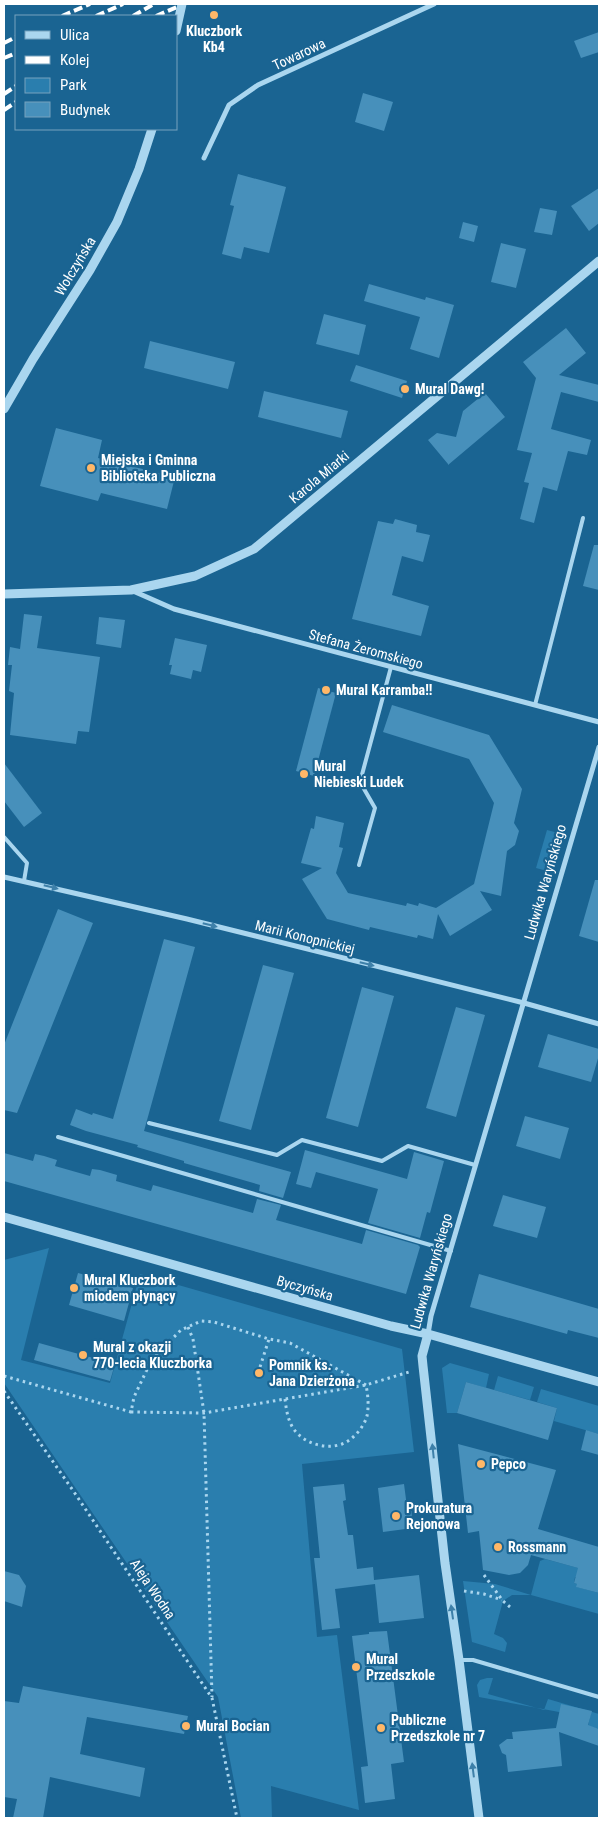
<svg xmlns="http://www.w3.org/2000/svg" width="603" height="1822" viewBox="0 0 603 1822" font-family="'Roboto Condensed',sans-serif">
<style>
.green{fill:#2a7eae}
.building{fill:#4790bb}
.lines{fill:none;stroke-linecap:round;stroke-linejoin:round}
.path{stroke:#aad6ef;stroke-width:3;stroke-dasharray:2.5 4;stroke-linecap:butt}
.service{stroke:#aad6ef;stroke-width:4}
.minor{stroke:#aad6ef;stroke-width:5}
.tertiary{stroke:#aad6ef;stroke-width:9}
.rail{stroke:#fff;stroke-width:4;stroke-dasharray:9 4;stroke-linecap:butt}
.tertiary-bridge{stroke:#aad6ef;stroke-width:9}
.oneway{fill:#3e80a9}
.poi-dot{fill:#ffb768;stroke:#1a6492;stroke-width:2}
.labels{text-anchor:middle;stroke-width:4.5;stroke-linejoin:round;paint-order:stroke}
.poi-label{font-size:14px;font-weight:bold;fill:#fff;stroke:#1a6492;text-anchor:start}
.street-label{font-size:14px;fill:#fff;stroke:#1a6492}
</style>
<rect width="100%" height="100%" fill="#1a6492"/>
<g class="green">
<polygon points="547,830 562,834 551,872 536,868"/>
<polygon points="49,1248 21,1360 110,1383 140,1274 402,1349 414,1452 302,1464 317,1637 337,1635 359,1810 271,1786 272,1818 241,1818 218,1697 4,1383 4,1260"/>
<polygon points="450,1363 489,1374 486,1388 466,1382 457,1413 447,1413 442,1368"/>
<polygon points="498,1376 534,1387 530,1400 494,1390"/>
<polygon points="541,1389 599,1406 599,1434 554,1421 557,1408 537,1402"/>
<polygon points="545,1559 582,1569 579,1578 575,1577 574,1583 577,1584 577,1587 599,1593 599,1614 531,1595 512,1595 503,1601 494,1634 503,1638 507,1643 505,1652 472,1642 463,1581 495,1584 531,1595 540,1561"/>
<polygon points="487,1678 493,1678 488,1694 544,1710 548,1699 599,1714 599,1729 588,1726 591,1712 559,1712 479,1697 477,1685 480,1680"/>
</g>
<g class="building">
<polygon points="599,32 599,52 581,58 574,41"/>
<polygon points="363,93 393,102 384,131 355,122"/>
<polygon points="238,174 286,187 269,253 244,247 241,259 222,254 234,206 230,205"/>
<polygon points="599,188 599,223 589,231 571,206"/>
<polygon points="540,208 557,211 552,235 534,232"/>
<polygon points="463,222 478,226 474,242 459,238"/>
<polygon points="501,243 526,249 516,288 491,282"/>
<polygon points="369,284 425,300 426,297 454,305 439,358 410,349 420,317 364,301"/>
<polygon points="324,314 366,325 359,355 316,344"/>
<polygon points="566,328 586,353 559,375 599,385 599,402 561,392 551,429 591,440 587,455 568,451 557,491 543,487 534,523 520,519 529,483 524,482 532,453 517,450 536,378 523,362"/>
<polygon points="150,341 235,362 228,389 144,368"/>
<polygon points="356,365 407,381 402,398 350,381"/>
<polygon points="264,391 348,411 341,438 258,417"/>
<polygon points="485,393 505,417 448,465 448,464 428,440 437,433 456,437 463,411"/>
<polygon points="56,428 102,440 98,458 175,477 167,509 101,493 98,501 40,486"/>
<polygon points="395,519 417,525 416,532 430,535 423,562 402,556 392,595 429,606 421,636 352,619 378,521 393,524"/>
<polygon points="594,545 599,545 599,590 583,586"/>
<polygon points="24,614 42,616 37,648 100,657 89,732 78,731 76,744 10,735 14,693 9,691 12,665 8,665 10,647 20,649"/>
<polygon points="99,617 125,620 121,648 96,644"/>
<polygon points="175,638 207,645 201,672 193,670 191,679 170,674 172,665 169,665"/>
<polygon points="318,688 336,693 314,776 296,771"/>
<polygon points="392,705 489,735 522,789 514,823 519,831 515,845 507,851 501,896 480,891 492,910 450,936 438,914 433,939 418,935 417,938 370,927 369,930 327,919 302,879 322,868 301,863 311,828 314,829 316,816 344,823 339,847 343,848 336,873 348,893 406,906 407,903 418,906 419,903 436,908 474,884 494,803 469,759 383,732"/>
<polygon points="4,763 42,813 24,827 4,801"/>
<polygon points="595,880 599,880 599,942 579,936"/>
<polygon points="58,909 93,923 17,1113 4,1110 4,1045"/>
<polygon points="164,939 195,947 144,1131 291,1172 283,1198 259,1191 260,1185 184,1163 184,1161 137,1147 138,1145 86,1131 70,1125 76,1109 92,1115 93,1113 113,1119"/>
<polygon points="263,965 294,973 251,1130 219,1121"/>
<polygon points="362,987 394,996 358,1127 326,1118"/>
<polygon points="456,1007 485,1015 456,1117 426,1108"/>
<polygon points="548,1034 599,1049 599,1055 591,1082 538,1067"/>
<polygon points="525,1116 569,1128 560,1159 516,1146"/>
<polygon points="305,1150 407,1179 414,1152 444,1161 430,1213 427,1212 420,1238 368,1223 378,1189 316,1172 311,1188 296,1184"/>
<polygon points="4,1153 33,1161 35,1154 44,1156 57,1160 55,1166 90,1176 92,1169 100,1170 117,1175 116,1181 151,1191 153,1185 253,1213 257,1199 281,1205 276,1220 362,1244 366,1230 418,1245 420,1247 406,1294 4,1181"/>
<polygon points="503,1195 546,1207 537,1238 493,1226"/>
<polygon points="78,1273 133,1288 124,1321 69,1305"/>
<polygon points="479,1274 599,1309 599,1338 568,1330 567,1334 470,1307"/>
<polygon points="39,1343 115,1364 110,1381 34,1360"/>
<polygon points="466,1382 557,1408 548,1440 457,1413"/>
<polygon points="586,1430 599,1434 599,1455 581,1450"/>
<polygon points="458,1444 556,1470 538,1529 599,1547 599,1593 576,1587 577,1584 574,1583 578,1568 531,1555 528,1565 520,1573 509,1575 483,1570 479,1531 468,1533"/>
<polygon points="344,1484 346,1500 343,1501 348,1535 353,1535 357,1569 373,1567 374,1580 419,1575 424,1618 379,1623 375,1584 335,1589 340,1628 322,1630 314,1558 320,1558 313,1487"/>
<polygon points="404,1484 407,1507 411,1507 413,1528 383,1532 378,1488"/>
<polygon points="4,1571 19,1575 26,1586 22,1607 4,1601"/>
<polygon points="387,1631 404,1762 391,1764 395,1799 365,1803 361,1767 368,1766 352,1636 369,1634 369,1632"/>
<polygon points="23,1686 188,1716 184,1734 87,1717 80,1754 145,1768 140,1797 50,1777 43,1818 13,1818 17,1799 4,1797 4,1701 19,1703"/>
<polygon points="561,1704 592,1711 588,1725 599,1729 599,1746 559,1732 562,1766 508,1772 506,1755 502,1753 499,1745 507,1739 513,1739 512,1732 556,1728"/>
</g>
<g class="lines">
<g class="path">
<polyline points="188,1327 193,1339 204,1413 212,1697"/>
<polyline points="260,1367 269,1339"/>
<polyline points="4,1376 131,1412"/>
<polyline points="366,1385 290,1343 269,1339 214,1322 201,1321 181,1330 152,1359 134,1397 131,1412 204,1413 366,1385 409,1372"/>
<polyline points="4,1391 74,1492 212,1698 237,1818"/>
<path d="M 285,1399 C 286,1407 287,1415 290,1422 C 297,1441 323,1451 342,1444 C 353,1440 364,1427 367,1416 C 369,1406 368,1395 366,1385"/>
<polyline points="484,1575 503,1601 510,1607"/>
<polyline points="464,1591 484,1594 502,1600"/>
</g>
<g class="service">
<polyline points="535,705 583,518"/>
<polyline points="4,837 27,863 24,881"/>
<polyline points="359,865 375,808 360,782 391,667"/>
<polyline points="149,1123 277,1155 302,1140 382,1161 408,1146 475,1165"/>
<polyline points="58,1137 451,1251"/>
<polyline points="459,1660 473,1660 599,1697"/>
</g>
<g class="minor">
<polyline points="204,158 229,105 258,85 434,4"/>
<polyline points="133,591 174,609 599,722"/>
<polyline points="4,877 187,919 524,1003 599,1024"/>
<polyline points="428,1334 431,1316 599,747"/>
</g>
<g class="tertiary">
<polyline points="4,409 33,359 90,270 117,222 139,169 152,129"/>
<polyline points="4,594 131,590 195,576 254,549 599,261"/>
<polyline points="4,1217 391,1326 428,1334 599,1382"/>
<polyline points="428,1334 422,1356 423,1366 445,1563 459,1660 479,1818"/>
</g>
<g class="rail">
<polyline points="62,16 90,4"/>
<polyline points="96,16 123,4"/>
<polyline points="133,16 154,4"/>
<polyline points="156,16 184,4"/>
<polyline points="4,43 16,37"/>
<polyline points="4,58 16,53"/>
<polyline points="4,94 16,86"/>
<polyline points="4,110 16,102"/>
</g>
<polyline class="tertiary-bridge" points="176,31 182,4"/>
</g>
<defs><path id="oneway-solid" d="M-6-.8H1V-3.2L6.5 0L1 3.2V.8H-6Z" transform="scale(1.25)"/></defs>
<g class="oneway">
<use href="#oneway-solid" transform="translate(51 887) rotate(14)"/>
<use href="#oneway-solid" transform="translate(210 925) rotate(14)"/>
<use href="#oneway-solid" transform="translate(367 964) rotate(14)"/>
<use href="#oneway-solid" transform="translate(433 1451) rotate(-96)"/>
<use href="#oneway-solid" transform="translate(452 1612) rotate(-98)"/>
<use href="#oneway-solid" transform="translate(473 1770) rotate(-97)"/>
</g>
<g class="poi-dot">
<circle cx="214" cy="15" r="5"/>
<circle cx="405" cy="389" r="5"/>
<circle cx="91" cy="468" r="5"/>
<circle cx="326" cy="690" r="5"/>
<circle cx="304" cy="774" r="5"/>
<circle cx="74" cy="1288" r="5"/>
<circle cx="83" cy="1355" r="5"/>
<circle cx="259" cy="1373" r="5"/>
<circle cx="481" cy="1464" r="5"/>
<circle cx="396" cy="1516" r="5"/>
<circle cx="498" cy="1547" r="5"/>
<circle cx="356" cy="1667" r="5"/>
<circle cx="186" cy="1726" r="5"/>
<circle cx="381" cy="1728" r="5"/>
</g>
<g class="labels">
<g class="poi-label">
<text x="214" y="36" text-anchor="middle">Kluczbork<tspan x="214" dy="16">Kb4</tspan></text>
<text x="415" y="394">Mural Dawg!</text>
<text x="101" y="465">Miejska i Gminna<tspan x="101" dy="16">Biblioteka Publiczna</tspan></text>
<text x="336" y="695">Mural Karramba!!</text>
<text x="314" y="771">Mural<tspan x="314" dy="16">Niebieski Ludek</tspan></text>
<text x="84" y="1285">Mural Kluczbork<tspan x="84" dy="16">miodem płynący</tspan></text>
<text x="93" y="1352">Mural z okazji<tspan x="93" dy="16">770-lecia Kluczborka</tspan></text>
<text x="269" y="1370">Pomnik ks.<tspan x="269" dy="16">Jana Dzierżona</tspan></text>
<text x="491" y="1469">Pepco</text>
<text x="406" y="1513">Prokuratura<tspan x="406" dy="16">Rejonowa</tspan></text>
<text x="508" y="1552">Rossmann</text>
<text x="366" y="1664">Mural<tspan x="366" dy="16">Przedszkole</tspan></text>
<text x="391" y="1725">Publiczne<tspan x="391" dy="16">Przedszkole nr 7</tspan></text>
<text x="196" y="1731">Mural Bocian</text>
</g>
<g class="street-label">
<text transform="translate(299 54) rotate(-25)" y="5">Towarowa</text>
<text transform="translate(75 266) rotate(-59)" y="5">Wołczyńska</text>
<text transform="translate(319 477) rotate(-40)" y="5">Karola Miarki</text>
<text transform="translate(366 649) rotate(15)" y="5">Stefana Żeromskiego</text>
<text transform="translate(545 882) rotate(-74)" y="5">Ludwika Waryńskiego</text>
<text transform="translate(305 937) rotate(14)" y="5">Marii Konopnickiej</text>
<text transform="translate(431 1271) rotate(-74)" y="5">Ludwika Waryńskiego</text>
<text transform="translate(305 1288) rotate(16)" y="5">Byczyńska</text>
<text transform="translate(153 1589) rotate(56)" y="5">Aleja Wodna</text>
</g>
</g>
<rect width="603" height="1822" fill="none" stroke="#ffffff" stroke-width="10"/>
<rect x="15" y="15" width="162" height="115" fill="#1a6492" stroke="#76a2be"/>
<rect x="25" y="31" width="25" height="8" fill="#aad6ef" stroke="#76a2be"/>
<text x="60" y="40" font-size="15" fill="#ffffff">Ulica</text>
<rect x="25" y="56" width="25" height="8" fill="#ffffff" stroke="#76a2be"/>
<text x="60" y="65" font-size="15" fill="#ffffff">Kolej</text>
<rect x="25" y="78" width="25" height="15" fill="#2a7eae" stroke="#76a2be"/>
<text x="60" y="90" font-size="15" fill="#ffffff">Park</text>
<rect x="25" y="102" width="25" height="15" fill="#4790bb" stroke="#76a2be"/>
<text x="60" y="115" font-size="15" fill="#ffffff">Budynek</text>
</svg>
